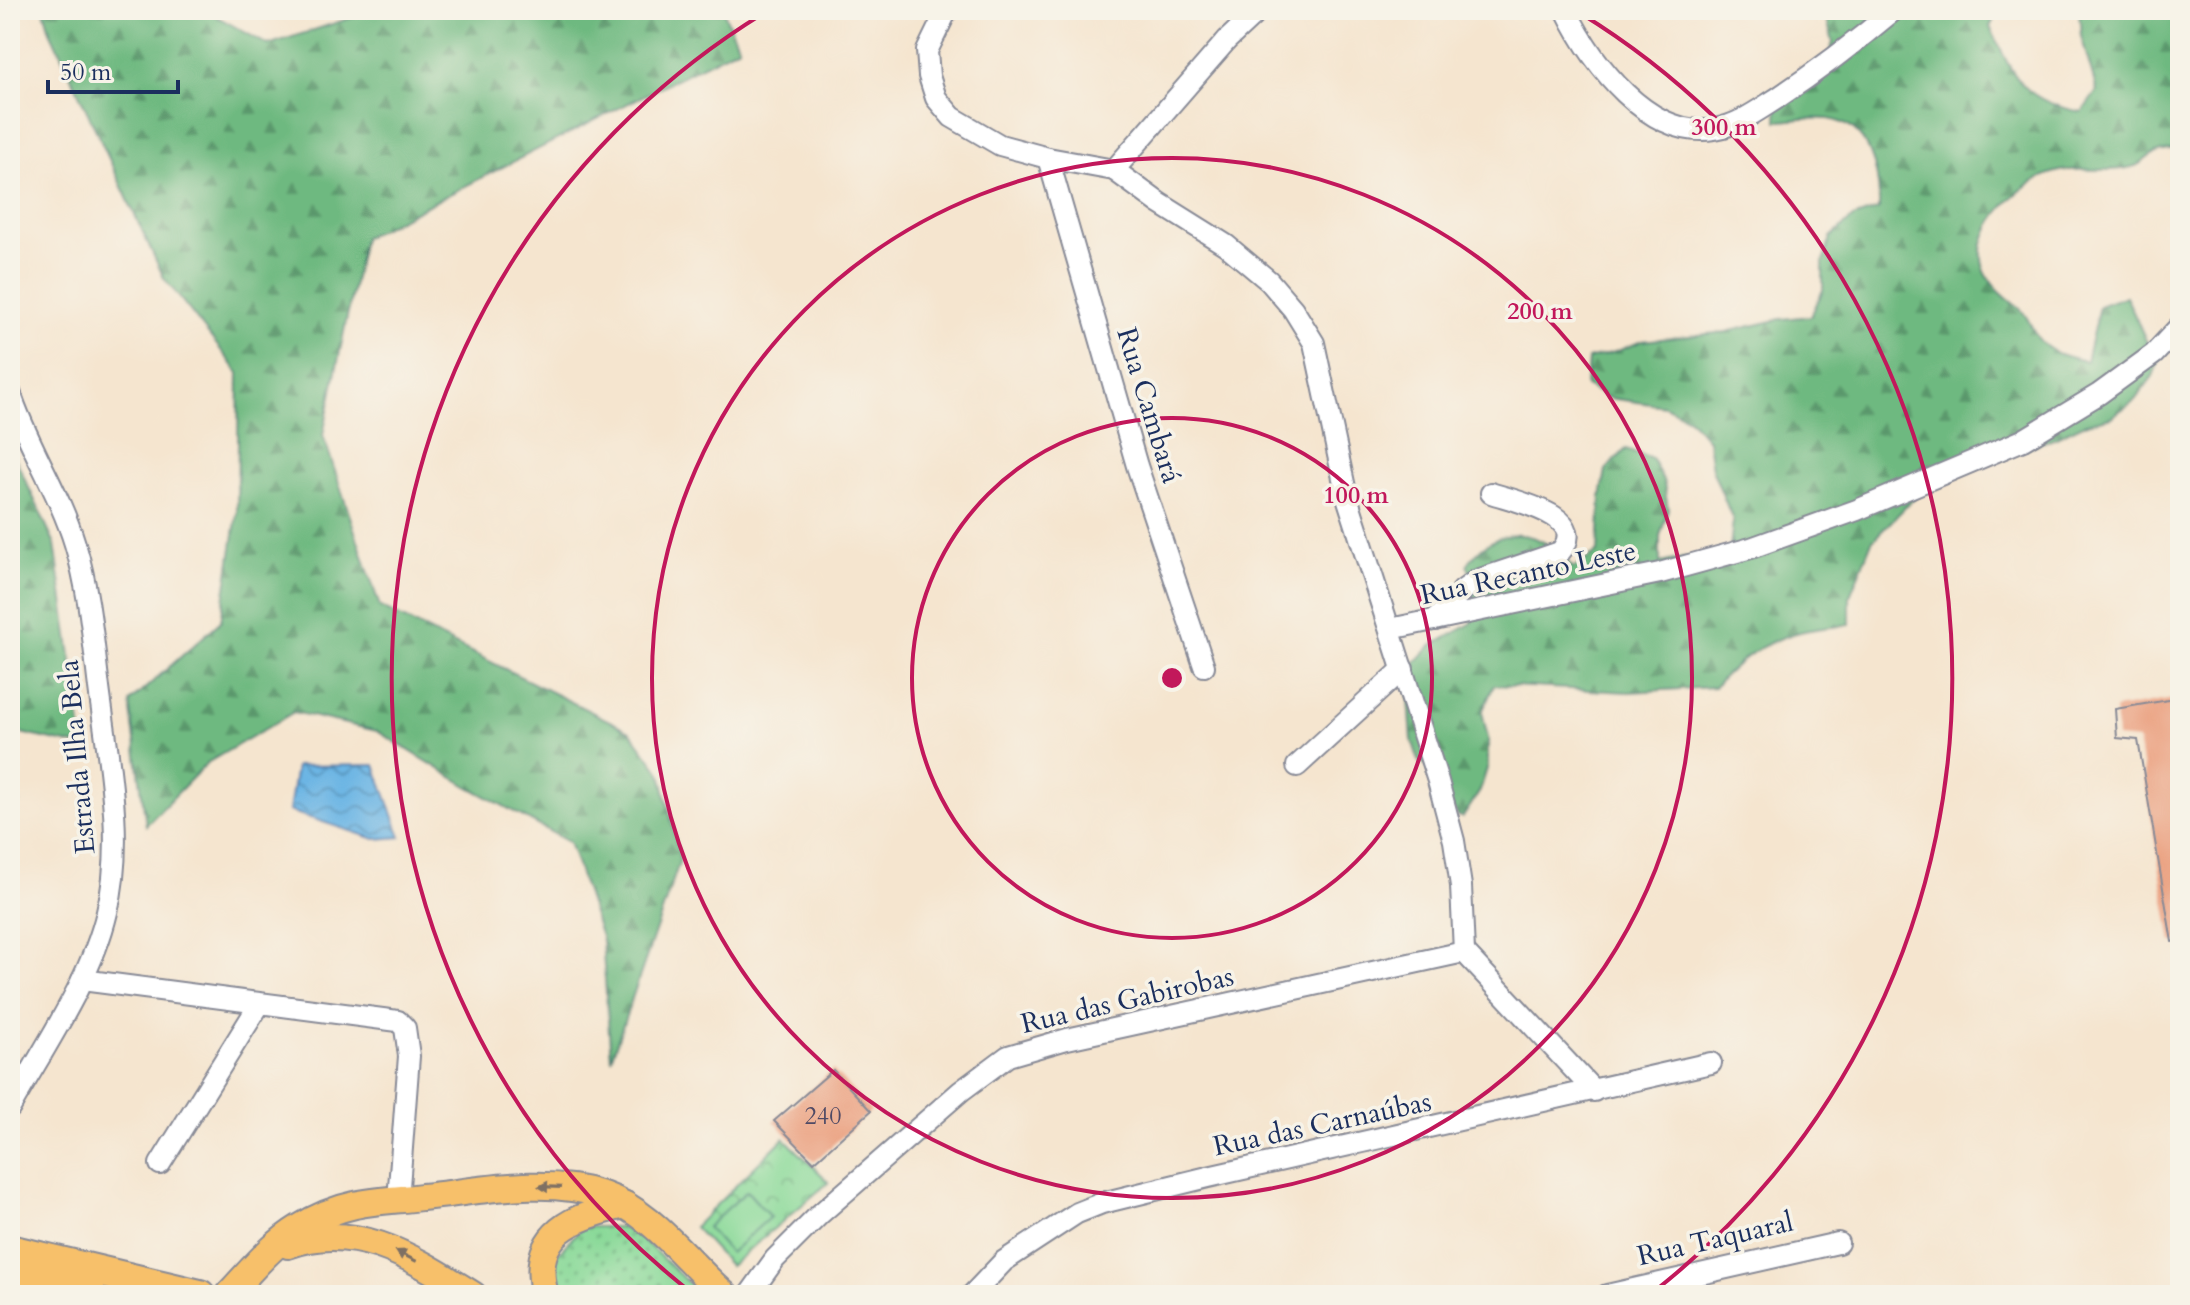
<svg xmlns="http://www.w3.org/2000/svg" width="2190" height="1305" viewBox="0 0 2190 1305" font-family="Cardo,serif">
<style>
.grass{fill:url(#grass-dots);stroke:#52847b;stroke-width:2}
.forest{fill:url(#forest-firs);stroke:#44746f;stroke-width:2}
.park{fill:url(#park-crowns);stroke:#52847b;stroke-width:2}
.garden{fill:#89d998;stroke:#52847b;stroke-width:2}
.water{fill:url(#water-waves);stroke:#4472a1;stroke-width:2}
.building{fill:#ea9d7b}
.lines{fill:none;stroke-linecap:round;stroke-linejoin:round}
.minor-casing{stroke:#888a96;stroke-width:24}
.major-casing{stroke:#888a96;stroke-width:30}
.highway-casing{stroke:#888a96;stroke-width:34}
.minor{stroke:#fff;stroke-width:20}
.major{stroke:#f7c06b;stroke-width:26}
.highway{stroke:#f7c06b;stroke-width:30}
.oneway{fill:#7e7064}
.ring{fill:none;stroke:#c2185b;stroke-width:4}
.labels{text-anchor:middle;stroke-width:7;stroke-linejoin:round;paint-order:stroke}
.number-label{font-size:24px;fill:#4f4a65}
.street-label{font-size:28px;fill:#1b2f5e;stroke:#f7f3e8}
.centre{fill:#c2185b;stroke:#f7f3e8;stroke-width:4}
.ring-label{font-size:24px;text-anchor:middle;font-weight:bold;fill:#c2185b;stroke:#f7f3e8;stroke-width:7;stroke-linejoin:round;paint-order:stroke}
</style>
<defs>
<pattern id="grass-dots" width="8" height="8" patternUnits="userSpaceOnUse" patternTransform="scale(2)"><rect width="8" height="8" fill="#89d998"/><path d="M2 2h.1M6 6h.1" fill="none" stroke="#6fb07f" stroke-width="1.8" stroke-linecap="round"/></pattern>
<pattern id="forest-firs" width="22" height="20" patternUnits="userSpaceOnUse" patternTransform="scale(2)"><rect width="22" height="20" fill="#6eb980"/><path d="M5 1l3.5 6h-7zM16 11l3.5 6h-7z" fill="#5a976c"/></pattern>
<pattern id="park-crowns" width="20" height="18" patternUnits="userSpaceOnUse" patternTransform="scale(2)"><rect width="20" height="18" fill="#89d998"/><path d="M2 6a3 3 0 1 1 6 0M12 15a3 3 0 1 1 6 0" fill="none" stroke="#6fb07f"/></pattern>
<pattern id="water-waves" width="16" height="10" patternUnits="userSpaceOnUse" patternTransform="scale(2)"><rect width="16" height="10" fill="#6cb5e4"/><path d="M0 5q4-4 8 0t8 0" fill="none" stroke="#5894bc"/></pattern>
</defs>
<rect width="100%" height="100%" fill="#f7f3e8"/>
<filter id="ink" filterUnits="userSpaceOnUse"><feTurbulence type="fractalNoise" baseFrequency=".0125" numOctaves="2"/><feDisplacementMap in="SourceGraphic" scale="16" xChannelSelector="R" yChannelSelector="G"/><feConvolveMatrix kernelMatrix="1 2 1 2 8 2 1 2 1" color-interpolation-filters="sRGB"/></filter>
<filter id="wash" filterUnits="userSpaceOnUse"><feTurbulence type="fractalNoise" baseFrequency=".006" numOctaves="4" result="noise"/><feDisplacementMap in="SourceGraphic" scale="32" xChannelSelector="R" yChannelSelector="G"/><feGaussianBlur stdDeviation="1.8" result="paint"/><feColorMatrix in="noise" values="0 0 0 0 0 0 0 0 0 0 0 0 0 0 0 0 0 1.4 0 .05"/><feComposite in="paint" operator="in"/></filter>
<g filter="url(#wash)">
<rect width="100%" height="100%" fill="#f5e5cf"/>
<polygon class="grass" points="582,1227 621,1227 643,1240 701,1295 560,1295 555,1290 553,1259"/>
<g class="forest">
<polygon points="44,10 205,10 268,45 375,10 723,10 739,47 363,238 323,435 380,607 630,731 661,773 680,860 611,1059 602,940 569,842 467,786 377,731 294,712 207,763 146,825 130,702 221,621 237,514 239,373 164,278 50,31"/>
<path d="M 1824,10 L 1901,10 L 1913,17 L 1918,15 L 1921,10 L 1998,10 L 1990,27 C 2014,78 2022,101 2082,112 L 2097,91 L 2081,36 L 2079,10 L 2163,10 L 2178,15 L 2180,149 C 2172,150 2163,150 2156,153 C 2148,156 2143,163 2135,166 C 2113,174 2080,166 2056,172 C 2019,181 1963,236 1988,277 C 1995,289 2007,299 2018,307 C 2029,316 2030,327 2038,338 C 2050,354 2068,357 2086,361 L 2099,306 L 2126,296 L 2149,347 L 2163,350 L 2153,376 L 2135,400 L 2111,417 L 2083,424 L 2056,437 L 1928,484 L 1872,541 L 1850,596 L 1850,624 C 1832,628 1811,628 1793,634 C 1762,643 1735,663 1714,687 L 1629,692 L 1494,685 L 1482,712 L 1488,738 L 1488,765 L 1480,791 L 1463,817 L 1458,816 L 1424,762 L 1420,764 L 1412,740 L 1407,671 L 1431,646 L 1472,623 C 1468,597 1479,588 1467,565 C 1487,535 1519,525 1550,546 C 1559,551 1566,561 1573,568 L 1598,552 L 1601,497 L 1606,470 L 1626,449 L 1652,459 L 1664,483 L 1668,510 L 1660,536 L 1660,563 L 1730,549 L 1733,520 L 1712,469 L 1708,440 L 1689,418 L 1665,406 L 1609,398 L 1586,386 L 1588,359 L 1615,352 L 1642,341 L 1726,332 L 1781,319 L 1811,316 L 1823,290 L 1823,263 L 1831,237 L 1853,218 L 1879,209 C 1880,173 1871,125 1828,119 C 1811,117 1793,120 1777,121 L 1778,94 L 1826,68 L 1833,42 Z"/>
<polygon points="10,447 55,544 84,747 12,731 19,803 10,810"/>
</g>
<polygon class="park" points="784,1138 829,1182 730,1266 694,1227"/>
<polygon class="garden" points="747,1191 770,1217 730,1253 707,1227"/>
<polygon class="water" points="375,765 401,837 375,839 289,811 296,766"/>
<g id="blocks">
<g class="building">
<polygon points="2180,698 2180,941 2172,942 2138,740 2117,738 2115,709"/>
<polygon points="833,1070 871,1111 814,1162 774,1121"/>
</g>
</g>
</g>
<g filter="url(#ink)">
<use href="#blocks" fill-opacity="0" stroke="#888a96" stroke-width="2"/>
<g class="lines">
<g class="minor-casing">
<g id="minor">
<polyline points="947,10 927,51 929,76 936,98 952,117 1000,145 1048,158 1114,170 1159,203 1226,245 1269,281 1293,309 1314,343 1347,497 1438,781 1454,841 1461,886 1464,952"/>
<path d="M 1566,10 C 1592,63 1649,140 1715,129 C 1738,125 1757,111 1776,99 C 1818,71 1856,42 1894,10"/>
<polyline points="1048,158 1137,466 1204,666"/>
<polyline points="1114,170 1227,40 1259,10"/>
<path d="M 10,392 C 27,445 59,491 75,544 C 89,590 93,639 99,688 C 108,759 125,841 107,912 C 91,980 44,1047 10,1108"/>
<path d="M 1435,620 L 1463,590 L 1477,580 L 1560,552 C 1592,516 1514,501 1491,493"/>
<polyline points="1390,629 1660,573 1751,548 1857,510 2023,440 2099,394 2154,354 2180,326"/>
<polyline points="1297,766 1403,669"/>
<polyline points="1464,952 1594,1091"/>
<polyline points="82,980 398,1021 405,1028 409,1056 398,1200"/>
<polyline points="160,1164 259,1005"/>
<polyline points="749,1295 775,1259 820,1214 961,1091 1008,1056 1067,1039 1464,952"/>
<polyline points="972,1295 1004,1261 1077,1213 1102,1203 1208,1177 1711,1063"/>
<polyline points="1607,1295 1838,1243"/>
</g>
</g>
<g class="major-casing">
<g id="major">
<path d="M 288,1245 C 357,1219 416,1260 473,1295"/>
<path d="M 228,1295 C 250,1272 271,1245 299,1228 C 315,1218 336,1209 355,1205 C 376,1200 400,1200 422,1197 C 480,1191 546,1176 603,1195 C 653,1212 687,1262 725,1295"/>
<path d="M 545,1295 C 528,1232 575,1216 625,1205"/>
</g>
</g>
<g class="highway-casing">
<g id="highway">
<polyline points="10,1250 200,1295"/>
<polyline points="10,1275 91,1295"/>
</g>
</g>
<use href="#minor" class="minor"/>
<use href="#major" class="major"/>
<use href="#highway" class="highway"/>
</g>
<defs><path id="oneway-solid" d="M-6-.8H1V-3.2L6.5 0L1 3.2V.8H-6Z" transform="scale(2)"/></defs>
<g class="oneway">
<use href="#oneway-solid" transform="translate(550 1187) rotate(-178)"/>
<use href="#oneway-solid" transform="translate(406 1256) rotate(-153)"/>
</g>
</g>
<g class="ring">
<circle cx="1172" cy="678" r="260"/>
<circle cx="1172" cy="678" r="520"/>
<path d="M692 1293A780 780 0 0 1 764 13M1580 13A780 780 0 0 1 1652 1293"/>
</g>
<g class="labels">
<g class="number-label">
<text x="823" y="1124">240</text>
</g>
<g class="street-label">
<text transform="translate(1150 405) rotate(73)" y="10">Rua Cambará</text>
<text transform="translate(1528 572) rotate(-12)" y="10">Rua Recanto Leste</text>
<text transform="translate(76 757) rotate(-95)" y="10">Estrada Ilha Bela</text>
<text transform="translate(1127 999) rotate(-13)" y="10">Rua das Gabirobas</text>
<text transform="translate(1322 1123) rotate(-12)" y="10">Rua das Carnaúbas</text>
<text transform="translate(1715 1238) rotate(-13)" y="10">Rua Taquaral</text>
</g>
</g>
<circle cx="1172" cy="678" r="12" class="centre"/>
<g class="ring-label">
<text x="1724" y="135">300 m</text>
<text x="1540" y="319">200 m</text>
<text x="1356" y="503">100 m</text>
</g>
<rect width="2190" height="1305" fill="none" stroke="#f7f3e8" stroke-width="40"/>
<path d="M48 80v12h130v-12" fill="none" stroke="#1b2f5e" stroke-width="4"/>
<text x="60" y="80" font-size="24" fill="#1b2f5e" stroke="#f7f3e8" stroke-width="6" paint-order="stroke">50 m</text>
</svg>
